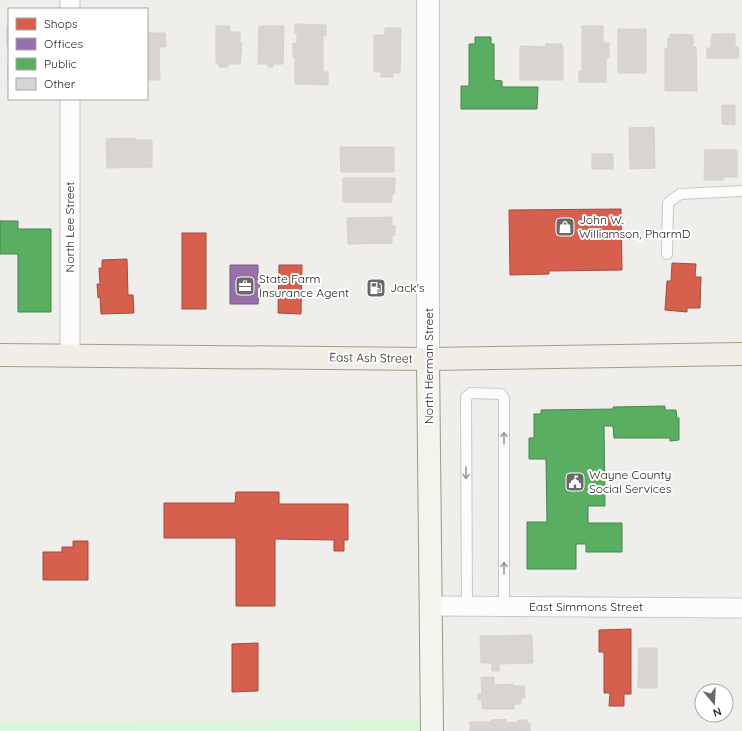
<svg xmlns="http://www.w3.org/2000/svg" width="742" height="731" viewBox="0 0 742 731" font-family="Quicksand,sans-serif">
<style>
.park{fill:#daf5da}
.shops{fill:#d6604d;stroke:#a04d40}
.offices{fill:#9970ab;stroke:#755982}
.public{fill:#5aae61;stroke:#49844e}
.building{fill:#d7d4d2;stroke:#d3d0cc}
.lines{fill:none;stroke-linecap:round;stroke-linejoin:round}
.service-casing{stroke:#c9c8c7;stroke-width:12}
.minor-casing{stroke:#c9c8c7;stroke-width:21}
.tertiary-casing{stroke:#c9c8c7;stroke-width:24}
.secondary-casing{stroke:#999a82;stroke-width:24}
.primary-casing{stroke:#a79c86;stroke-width:24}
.service{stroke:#fdfcfc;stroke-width:10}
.minor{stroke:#fdfcfc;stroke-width:19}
.tertiary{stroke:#fdfcfc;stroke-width:22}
.secondary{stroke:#f4f4ed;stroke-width:22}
.primary{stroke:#f3ede7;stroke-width:22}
.oneway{stroke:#9a9a9a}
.labels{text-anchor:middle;stroke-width:4;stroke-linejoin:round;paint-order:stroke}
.poi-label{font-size:12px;fill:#222;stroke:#fff;text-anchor:start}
.street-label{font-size:12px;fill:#222;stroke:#fff}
</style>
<rect width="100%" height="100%" fill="#f0eeeb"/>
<polygon class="park" points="422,720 422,731 0,731 0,722"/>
<g class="shops">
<polygon points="621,209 622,270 549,271 549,274 510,275 509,210"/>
<rect x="182" y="233" width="24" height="76"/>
<polygon points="127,259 128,295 133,295 134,313 101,314 100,297 98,298 97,284 100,284 99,268 102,268 102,260"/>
<polygon points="672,263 696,264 695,277 701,277 700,308 687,308 687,312 665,310 667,281 671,281"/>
<polygon points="279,265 302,265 301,314 278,313"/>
<polygon points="236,492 279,492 279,504 348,504 348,540 344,540 344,551 334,551 334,540 275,539 275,606 236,606 236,538 164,538 164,503 235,503"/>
<polygon points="73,541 88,541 88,580 43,580 43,552 62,552 62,547 73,547"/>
<polygon points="631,629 631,694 624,694 624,706 609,706 610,693 604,693 604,652 599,652 599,630"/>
<polygon points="258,643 258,691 232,692 232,644"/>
</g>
<polygon class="offices" points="230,265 258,265 258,281 260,281 258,304 230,304"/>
<g class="public">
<polygon points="475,37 491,37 491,44 494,44 494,80 502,81 502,87 538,87 537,109 461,109 461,86 469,86 469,44 475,44"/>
<polygon points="0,221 18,221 18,229 51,229 51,312 18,312 18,254 0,254"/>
<polygon points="665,406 665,410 676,410 677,418 679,418 679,440 670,441 670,438 614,438 613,426 604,426 605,506 588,506 588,523 622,523 622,552 586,552 586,544 576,544 576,569 527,569 527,522 547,522 546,459 529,459 529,438 534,438 534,414 541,414 541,410 614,409 613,407"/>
</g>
<g class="building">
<polygon points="295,24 326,25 326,36 323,35 323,72 328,72 328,85 295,84 295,57 293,57 293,43 297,44 297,34 295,34"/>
<rect x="7" y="26" width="2" height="20"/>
<polygon points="216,26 230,26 230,32 240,32 240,43 242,43 240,64 228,64 228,67 219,67 219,63 216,63"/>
<polygon points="259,26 284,26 283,64 273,64 273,67 268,67 268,64 258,64"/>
<polygon points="582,26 603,26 603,43 609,43 609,58 606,58 606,82 579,82 579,71 582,71"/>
<polygon points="385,28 401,28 400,73 393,73 393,77 381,77 381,72 374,72 374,35 385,35"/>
<rect x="618" y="29" width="28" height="44"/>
<polygon points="165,33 166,47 159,47 160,80 149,80 149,72 147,72 147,33"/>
<polygon points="670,34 693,35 693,47 696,47 697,91 665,91 665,48 668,48 668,38 670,38"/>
<polygon points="712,34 735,34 735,46 738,47 739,58 707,58 707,48 711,48 711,39 712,39"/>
<polygon points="546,44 562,44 562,47 563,47 563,80 520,80 520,46 546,47"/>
<rect x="8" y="61" width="1" height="21"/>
<polygon points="722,105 735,105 735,125 722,124"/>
<polygon points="654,127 655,168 630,169 629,128"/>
<polygon points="135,138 135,140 152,140 152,167 107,168 106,139"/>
<polygon points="340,147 394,147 394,172 341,172"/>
<polygon points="705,150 737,150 737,177 723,177 723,180 704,180"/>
<rect x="592" y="154" width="21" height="15"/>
<polygon points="343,178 395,178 395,187 394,194 392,194 392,202 343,202"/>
<polygon points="392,217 392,226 395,226 395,235 392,235 392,243 348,244 347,218"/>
<polygon points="532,635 533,663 499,664 499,671 492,671 492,663 481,663 480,636"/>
<polygon points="639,648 657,648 657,688 638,688"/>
<polygon points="481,677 494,677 494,685 513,684 513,686 524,686 525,698 521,698 521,704 514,704 514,709 482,709 482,700 478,700 478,694 482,694"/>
<polygon points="506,719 506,723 518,722 518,720 527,720 528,723 530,723 530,731 470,731 470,722 491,722 491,720"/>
</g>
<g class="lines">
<g class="service-casing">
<g id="service">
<polyline points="667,254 668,203 680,194 742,191"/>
<polyline points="467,607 466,397 471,393 501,394 504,398 504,607"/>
</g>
</g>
<g class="minor-casing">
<g id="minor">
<polyline points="70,9 70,0"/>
<polyline points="70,355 70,99"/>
<polyline points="431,606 742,608"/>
</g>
</g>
<g class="tertiary-casing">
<polyline id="tertiary" points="428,0 428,359"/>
</g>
<g class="secondary-casing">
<polyline id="secondary" points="428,359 432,731"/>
</g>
<g class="primary-casing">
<polyline id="primary" points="0,355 428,359 742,354"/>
</g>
<use href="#service" class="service"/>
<use href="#minor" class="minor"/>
<use href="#tertiary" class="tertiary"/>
<use href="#secondary" class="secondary"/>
<use href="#primary" class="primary"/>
</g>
<defs><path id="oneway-shaft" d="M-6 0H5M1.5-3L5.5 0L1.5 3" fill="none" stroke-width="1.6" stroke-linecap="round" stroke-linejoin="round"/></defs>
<g class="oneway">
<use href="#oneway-shaft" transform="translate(504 438) rotate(-90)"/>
<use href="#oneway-shaft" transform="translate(466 473) rotate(90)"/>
<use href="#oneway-shaft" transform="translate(504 568) rotate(-90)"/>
</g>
<defs>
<g id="shop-square" transform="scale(1)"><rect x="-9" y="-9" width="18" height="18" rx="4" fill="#6a6968" stroke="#fff"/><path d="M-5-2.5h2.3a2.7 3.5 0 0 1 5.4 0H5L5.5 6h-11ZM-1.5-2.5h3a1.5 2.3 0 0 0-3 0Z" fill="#fff"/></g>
<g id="office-square" transform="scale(1)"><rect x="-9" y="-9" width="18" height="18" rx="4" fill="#6a6968" stroke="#fff"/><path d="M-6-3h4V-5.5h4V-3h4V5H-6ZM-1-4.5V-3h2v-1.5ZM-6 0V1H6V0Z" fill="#fff"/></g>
<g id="fuel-square" transform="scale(1)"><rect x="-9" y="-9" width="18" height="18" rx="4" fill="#6a6968" stroke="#fff"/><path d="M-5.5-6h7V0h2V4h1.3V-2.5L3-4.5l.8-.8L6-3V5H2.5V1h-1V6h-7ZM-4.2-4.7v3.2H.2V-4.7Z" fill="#fff"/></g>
<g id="civic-square" transform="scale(1)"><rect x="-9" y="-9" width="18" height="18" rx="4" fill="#6a6968" stroke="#fff"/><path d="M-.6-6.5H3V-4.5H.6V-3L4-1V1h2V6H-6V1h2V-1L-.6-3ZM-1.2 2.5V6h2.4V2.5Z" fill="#fff"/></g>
</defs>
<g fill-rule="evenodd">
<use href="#shop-square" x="565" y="227"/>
<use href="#office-square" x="245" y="286"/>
<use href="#fuel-square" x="376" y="288"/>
<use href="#civic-square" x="575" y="482"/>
</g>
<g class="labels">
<g class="poi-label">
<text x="579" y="224">John W.<tspan x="579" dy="14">Williamson, PharmD</tspan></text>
<text x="259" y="283">State Farm<tspan x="259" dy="14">Insurance Agent</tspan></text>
<text x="390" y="292">Jack's</text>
<text x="589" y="479">Wayne County<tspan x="589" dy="14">Social Services</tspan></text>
</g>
<g class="street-label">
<text transform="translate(70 227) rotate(-90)" y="4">North Lee Street</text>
<text transform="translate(371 358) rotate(1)" y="4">East Ash Street</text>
<text transform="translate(429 366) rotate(-90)" y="4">North Herman Street</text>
<text x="586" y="611">East Simmons Street</text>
</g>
</g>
<rect x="8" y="8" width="140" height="92" fill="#ffffff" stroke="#a7a7a7"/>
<rect x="16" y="18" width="20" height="12" fill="#d6604d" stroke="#a7a7a7"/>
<text x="44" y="28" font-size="12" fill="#222222">Shops</text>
<rect x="16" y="38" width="20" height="12" fill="#9970ab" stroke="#a7a7a7"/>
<text x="44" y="48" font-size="12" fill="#222222">Offices</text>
<rect x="16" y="58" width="20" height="12" fill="#5aae61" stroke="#a7a7a7"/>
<text x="44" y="68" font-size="12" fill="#222222">Public</text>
<rect x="16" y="78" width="20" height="12" fill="#d7d4d2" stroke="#a7a7a7"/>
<text x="44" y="88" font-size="12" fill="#222222">Other</text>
<g transform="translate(714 703) rotate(161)"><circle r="19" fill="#ffffff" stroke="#a7a7a7"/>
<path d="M0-3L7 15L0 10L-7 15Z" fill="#6a6968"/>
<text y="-6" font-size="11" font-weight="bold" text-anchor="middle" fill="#222222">N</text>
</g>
</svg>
